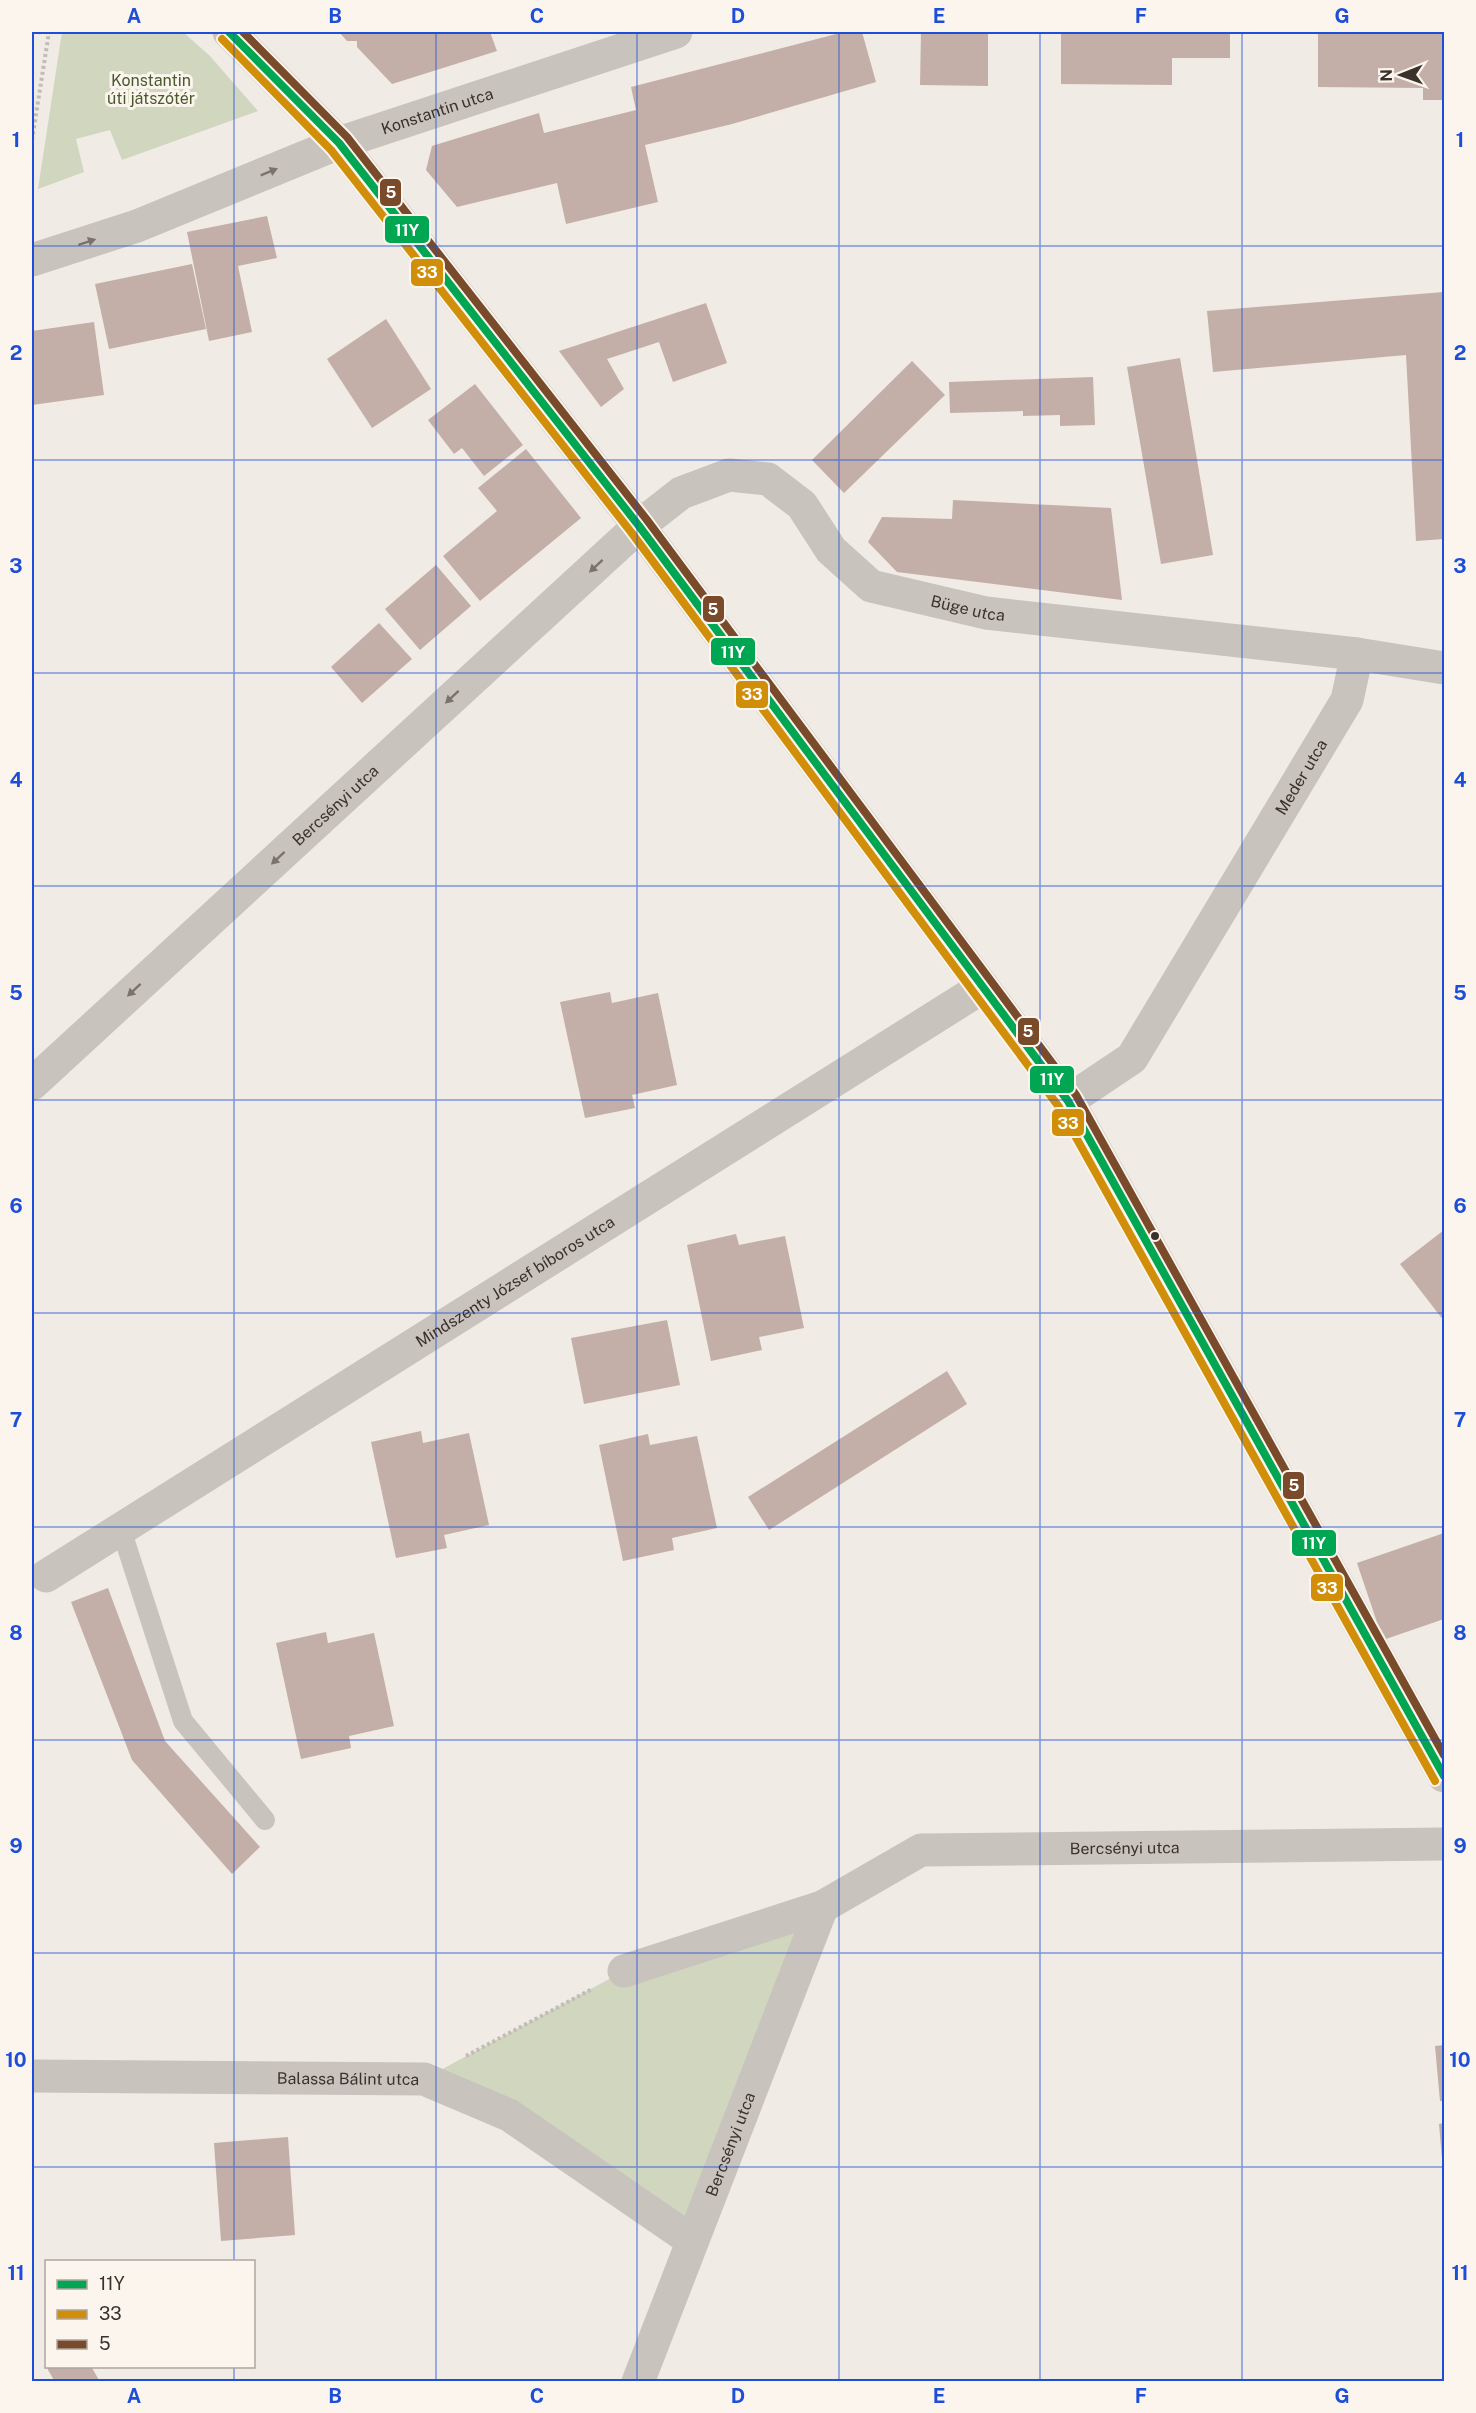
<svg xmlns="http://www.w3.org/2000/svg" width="1476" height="2413" viewBox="0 0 1476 2413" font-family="'Public Sans',sans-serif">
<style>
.green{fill:#d1d6bf}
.building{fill:#c3afa7}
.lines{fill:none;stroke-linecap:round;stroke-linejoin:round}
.path{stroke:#c2bbb6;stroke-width:4;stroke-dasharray:3 3;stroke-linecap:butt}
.service{stroke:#c9c3be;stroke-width:20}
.minor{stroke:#c9c3be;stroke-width:33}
.bus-1-casing{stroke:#fbf5ee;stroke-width:12}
.bus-2-casing{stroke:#fbf5ee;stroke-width:12}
.bus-3-casing{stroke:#fbf5ee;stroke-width:12}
.bus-1{stroke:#00a651;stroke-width:8}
.bus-2{stroke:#d18e09;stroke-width:8}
.bus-3{stroke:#7a4b2a;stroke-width:8}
.oneway{fill:#7b726d}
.grid{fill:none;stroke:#1d4ed8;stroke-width:1.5;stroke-opacity:0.55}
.bus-dot{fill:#3b302b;stroke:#fbf5ee;stroke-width:2}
.labels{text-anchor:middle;stroke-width:6;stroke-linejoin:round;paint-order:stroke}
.park-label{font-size:16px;fill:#4a5a2e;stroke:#fbf5ee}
.street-label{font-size:16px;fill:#3b302b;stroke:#fbf5ee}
.line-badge{stroke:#fbf5ee;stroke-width:2}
.badge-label{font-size:16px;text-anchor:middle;font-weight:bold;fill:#fff}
.neatline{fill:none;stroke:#1d4ed8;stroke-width:2}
.grid-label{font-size:20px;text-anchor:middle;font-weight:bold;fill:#1d4ed8}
</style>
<rect width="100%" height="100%" fill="#f0ebe5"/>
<g class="green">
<polygon points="62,32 183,32 210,56 258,111 122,160 110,130 76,139 84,172 38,189"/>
<polygon points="822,1907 691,2240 424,2079 624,1971"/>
</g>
<g class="building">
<polygon points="339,32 490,32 497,51 392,84 357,47 357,41 347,41"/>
<polygon points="844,32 862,32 876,82 732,124 645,145 658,202 566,224 557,183 457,207 426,170 432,146 539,113 544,133 636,110 631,87"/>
<polygon points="921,32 988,32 988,86 920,85"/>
<polygon points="1061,32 1230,32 1230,58 1172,58 1172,85 1061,84"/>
<polygon points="1318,32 1444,32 1444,100 1423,100 1423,88 1318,87"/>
<polygon points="267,216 277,258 238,266 252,332 209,341 187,232"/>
<polygon points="192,264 206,329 109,349 95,284"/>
<polygon points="1444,292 1444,539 1416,541 1406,355 1213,372 1207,311"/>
<polygon points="706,303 727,363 673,382 659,342 607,359 624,389 601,407 559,351"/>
<polygon points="386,319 431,389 372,428 327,359"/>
<polygon points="94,322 104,395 32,405 32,331"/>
<polygon points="1180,358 1213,555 1161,564 1127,367"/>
<polygon points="912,361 945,395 844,493 812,460"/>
<polygon points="1093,377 1095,425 1060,426 1060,415 1023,416 1023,411 950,413 949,382"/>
<polygon points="475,384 523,445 484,476 462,448 454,454 428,420"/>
<polygon points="526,449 581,518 480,601 443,556 497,511 478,488"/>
<polygon points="953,500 1111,508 1122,600 897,572 868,542 882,517 952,519"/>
<polygon points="436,565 471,606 420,650 385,609"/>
<polygon points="379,623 412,659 362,703 331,667"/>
<polygon points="610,992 612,1003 658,993 677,1085 632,1095 635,1108 585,1118 560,1002"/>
<polygon points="1444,1230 1444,1321 1400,1264"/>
<polygon points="736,1234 739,1245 785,1236 804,1328 759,1337 762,1350 711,1361 687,1245"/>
<polygon points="667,1320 680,1385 584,1404 571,1338"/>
<polygon points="947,1371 967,1404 769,1530 748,1497"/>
<polygon points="421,1431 423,1443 469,1433 489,1525 444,1535 447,1548 396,1558 371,1442"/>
<polygon points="648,1434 650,1445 697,1436 717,1528 672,1538 674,1550 623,1561 599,1445"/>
<polygon points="1444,1533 1444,1619 1383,1640 1357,1563"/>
<polygon points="108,1588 165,1741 260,1847 232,1874 132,1760 71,1602"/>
<polygon points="326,1632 328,1643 374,1633 394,1726 349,1736 351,1748 301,1759 276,1643"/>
<polygon points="1444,2045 1444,2101 1440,2101 1435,2046"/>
<polygon points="1444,2123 1444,2171 1443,2171 1439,2124"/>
<polygon points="288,2137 295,2235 221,2241 214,2143"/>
<polygon points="51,2366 91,2366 100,2382 55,2382 47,2368"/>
</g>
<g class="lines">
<g class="path">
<polyline points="32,140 49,32"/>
<polyline points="466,2056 592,1989"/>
</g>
<polyline class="service" points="121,1529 183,1721 265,1820"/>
<g class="minor">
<polyline points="229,32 339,143 639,526 1068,1101 1444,1776"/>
<path id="s1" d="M 32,260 L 137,226 L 339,143 L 676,32"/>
<path id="s2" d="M 32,1084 L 639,526 L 681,493 L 729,475 L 768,479 L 802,505 L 831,550 L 871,586 L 986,613 L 1357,654 L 1444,668"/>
<path id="s3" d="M 1068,1101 L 1132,1058 L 1347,700 L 1357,654"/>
<path id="s4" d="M 46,1576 L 983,987"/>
<path id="s5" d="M 624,1971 L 822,1907 L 921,1850 L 1444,1844"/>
<path id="s6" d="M 32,2076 L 424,2079 L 509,2115 L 691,2240"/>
<path id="s7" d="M 638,2382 L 822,1907"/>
</g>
<g class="bus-1-casing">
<polyline id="bus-1" points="229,32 339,143 639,526 1068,1101 1444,1776"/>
</g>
<g class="bus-2-casing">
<polyline id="bus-2" points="222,39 331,150 631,532 1059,1107 1435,1781"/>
</g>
<g class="bus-3-casing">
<polyline id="bus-3" points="243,32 347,137 647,520 1076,1095 1444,1755"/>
</g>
<use href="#bus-1" class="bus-1"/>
<use href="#bus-2" class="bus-2"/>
<use href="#bus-3" class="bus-3"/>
</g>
<defs><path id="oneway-solid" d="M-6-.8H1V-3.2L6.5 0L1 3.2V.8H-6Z" transform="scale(1.5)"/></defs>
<g class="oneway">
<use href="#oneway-solid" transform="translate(269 172) rotate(-22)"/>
<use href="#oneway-solid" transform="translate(87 242) rotate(-18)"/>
<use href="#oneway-solid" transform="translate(596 566) rotate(137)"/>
<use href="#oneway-solid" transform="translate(452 697) rotate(137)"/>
<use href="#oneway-solid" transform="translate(278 858) rotate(137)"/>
<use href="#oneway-solid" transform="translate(134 990) rotate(137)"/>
</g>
<path class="grid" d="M 234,32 L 234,2262M 436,32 L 436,2382M 637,32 L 637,2382M 839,32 L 839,2382M 1040,32 L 1040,2382M 1242,32 L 1242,2382M 32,246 L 1444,246M 32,460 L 1444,460M 32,673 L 1444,673M 32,886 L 1444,886M 32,1100 L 1444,1100M 32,1313 L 1444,1313M 32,1527 L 1444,1527M 32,1740 L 1444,1740M 32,1953 L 1444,1953M 32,2167 L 1444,2167M 234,2366 L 234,2382"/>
<circle class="bus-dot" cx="1155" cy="1236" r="5"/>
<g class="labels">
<g class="park-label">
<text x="151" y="86">Konstantin<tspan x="151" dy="18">úti játszótér</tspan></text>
</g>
<g class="street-label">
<text dy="6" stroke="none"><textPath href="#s1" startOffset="432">Konstantin utca</textPath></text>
<text dy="6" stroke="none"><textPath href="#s2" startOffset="1218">Büge utca</textPath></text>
<text dy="6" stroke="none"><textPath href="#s3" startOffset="405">Meder utca</textPath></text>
<text dy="6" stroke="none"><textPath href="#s2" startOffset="412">Bercsényi utca</textPath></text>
<text dy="6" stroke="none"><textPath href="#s4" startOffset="554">Mindszenty József bíboros utca</textPath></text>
<text dy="6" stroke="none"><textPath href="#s5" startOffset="526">Bercsényi utca</textPath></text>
<text dy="6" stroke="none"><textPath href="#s6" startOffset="316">Balassa Bálint utca</textPath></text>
<text dy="6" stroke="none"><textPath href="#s7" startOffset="255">Bercsényi utca</textPath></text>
</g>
</g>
<g class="line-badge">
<rect x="379" y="178" width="23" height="29" rx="6" fill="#7a4b2a"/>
<rect x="384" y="215" width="46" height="29" rx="6" fill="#00a651"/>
<rect x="410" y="258" width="34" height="29" rx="6" fill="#d18e09"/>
<rect x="702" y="595" width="23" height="28" rx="6" fill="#7a4b2a"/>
<rect x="710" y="637" width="46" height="29" rx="6" fill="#00a651"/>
<rect x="735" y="680" width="34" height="29" rx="6" fill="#d18e09"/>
<rect x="1017" y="1017" width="23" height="29" rx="6" fill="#7a4b2a"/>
<rect x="1029" y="1065" width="46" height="29" rx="6" fill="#00a651"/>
<rect x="1051" y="1108" width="34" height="29" rx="6" fill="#d18e09"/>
<rect x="1282" y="1471" width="23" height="29" rx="6" fill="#7a4b2a"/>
<rect x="1291" y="1529" width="46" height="28" rx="6" fill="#00a651"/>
<rect x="1310" y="1573" width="34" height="29" rx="6" fill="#d18e09"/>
</g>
<g class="badge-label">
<text x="391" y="198">5</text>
<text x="407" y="236">11Y</text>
<text x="427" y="278">33</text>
<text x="713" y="615">5</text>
<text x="733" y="658">11Y</text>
<text x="752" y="700">33</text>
<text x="1028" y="1037">5</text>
<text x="1052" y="1085">11Y</text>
<text x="1068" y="1129">33</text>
<text x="1294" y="1491">5</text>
<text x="1314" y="1549">11Y</text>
<text x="1327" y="1594">33</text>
</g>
<rect width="1476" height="2413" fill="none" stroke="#fbf5ee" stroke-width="66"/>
<rect x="45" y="2260" width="210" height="108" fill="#fbf5ee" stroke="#aea6a0" stroke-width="1.5"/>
<rect x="57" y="2280" width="30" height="9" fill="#00a651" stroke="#aea6a0" stroke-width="1.5"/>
<text x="99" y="2290" font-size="18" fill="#3b302b">11Y</text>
<rect x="57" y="2310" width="30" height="9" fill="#d18e09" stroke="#aea6a0" stroke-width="1.5"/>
<text x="99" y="2320" font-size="18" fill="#3b302b">33</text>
<rect x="57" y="2340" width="30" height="9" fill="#7a4b2a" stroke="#aea6a0" stroke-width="1.5"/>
<text x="99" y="2350" font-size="18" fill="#3b302b">5</text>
<g transform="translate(1401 75) rotate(269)" stroke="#fbf5ee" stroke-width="4.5" paint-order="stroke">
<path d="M0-4.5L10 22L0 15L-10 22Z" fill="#3b302b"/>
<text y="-9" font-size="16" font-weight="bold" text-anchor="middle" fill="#3b302b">N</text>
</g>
<rect x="33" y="33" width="1410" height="2347" class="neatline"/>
<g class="grid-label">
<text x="134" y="23">A</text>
<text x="335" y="23">B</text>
<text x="537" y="23">C</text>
<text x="738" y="23">D</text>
<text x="939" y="23">E</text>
<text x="1141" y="23">F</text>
<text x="1342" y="23">G</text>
<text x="16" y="147">1</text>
<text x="1460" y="147">1</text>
<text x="16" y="360">2</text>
<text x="1460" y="360">2</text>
<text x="16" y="573">3</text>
<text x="1460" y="573">3</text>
<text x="16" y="787">4</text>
<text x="1460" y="787">4</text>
<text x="16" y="1000">5</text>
<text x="1460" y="1000">5</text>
<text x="16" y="1213">6</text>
<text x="1460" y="1213">6</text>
<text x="16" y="1427">7</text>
<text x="1460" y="1427">7</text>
<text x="16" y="1640">8</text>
<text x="1460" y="1640">8</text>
<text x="16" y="1853">9</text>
<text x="1460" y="1853">9</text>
<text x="16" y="2067">10</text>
<text x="1460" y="2067">10</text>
<text x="16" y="2280">11</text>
<text x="1460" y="2280">11</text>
<text x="134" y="2403">A</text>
<text x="335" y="2403">B</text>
<text x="537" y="2403">C</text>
<text x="738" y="2403">D</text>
<text x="939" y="2403">E</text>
<text x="1141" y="2403">F</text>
<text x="1342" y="2403">G</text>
</g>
</svg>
